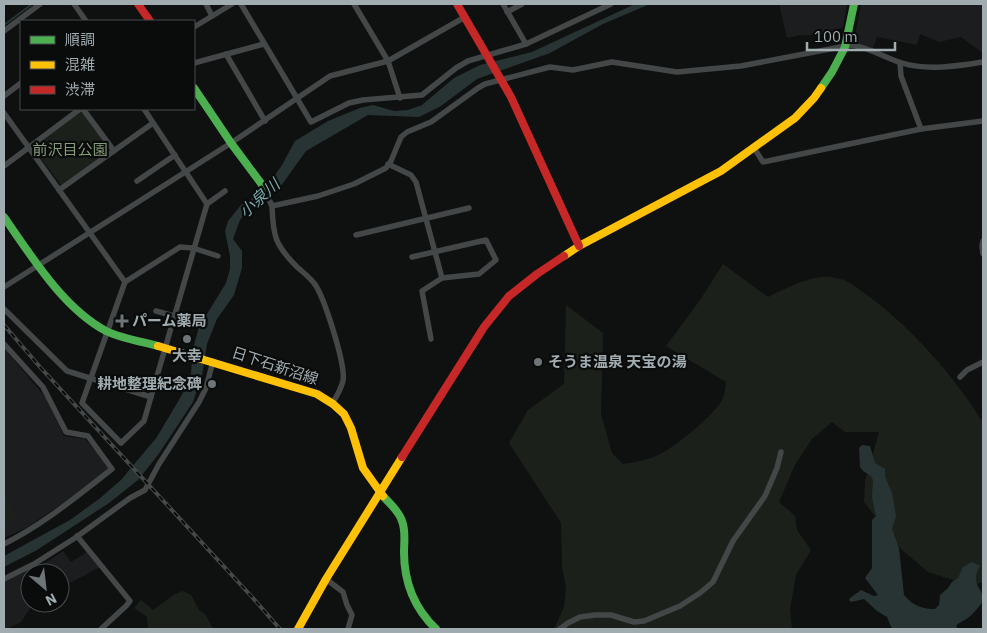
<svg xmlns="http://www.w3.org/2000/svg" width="987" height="633" viewBox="0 0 987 633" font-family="'IBM Plex Sans','Noto Sans JP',sans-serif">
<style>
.built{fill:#1c1d1e}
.green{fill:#1c201a}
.water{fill:#283434}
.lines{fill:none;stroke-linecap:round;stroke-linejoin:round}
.stream{stroke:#283434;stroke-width:2}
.street{stroke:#444748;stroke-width:5.5}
.fast{stroke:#4caf50;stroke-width:8}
.slow{stroke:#ffc107;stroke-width:8}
.jam{stroke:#c62828;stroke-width:8}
.rail-casing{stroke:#454848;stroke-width:4}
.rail{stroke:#0a0b0b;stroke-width:2;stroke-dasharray:5.5;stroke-linecap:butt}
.poi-dot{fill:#6e7579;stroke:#0a0b0b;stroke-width:2}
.labels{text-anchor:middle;stroke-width:4.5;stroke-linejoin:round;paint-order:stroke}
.park-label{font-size:15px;fill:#859b79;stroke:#0a0b0b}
.poi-label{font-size:15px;font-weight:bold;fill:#a1acb1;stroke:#0a0b0b;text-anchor:start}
.street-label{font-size:15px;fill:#a1acb1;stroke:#0a0b0b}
.water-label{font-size:16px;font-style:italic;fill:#79a8ab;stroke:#0a0b0b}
</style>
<rect width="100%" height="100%" fill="#0f1010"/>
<g class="built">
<polygon points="779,4 847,4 843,27 820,35 800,35 787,38"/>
<polygon points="861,4 983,4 983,53 961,37 939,42 920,34 917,45 877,37 873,48 854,42"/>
<polygon points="4,348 45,397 64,436 85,439 98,453 108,468 108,471 60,505 26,528 4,538"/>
<polygon points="63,551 71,562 87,552 100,567 68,584 60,578 60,573 30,573 30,603 34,603 21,622 7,629 4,629 4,582 50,560"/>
</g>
<g class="green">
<polygon points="80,112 84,113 109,149 109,152 61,185 34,149 35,147"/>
<path d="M 723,264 L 768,297 C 784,289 812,275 830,277 C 835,278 844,279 848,282 C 855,285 861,291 867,295 C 909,325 957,379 983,423 L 983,582 L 971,586 L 928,572 L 902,550 L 864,502 L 865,481 L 879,432 L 845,432 L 832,422 L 812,439 L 795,465 L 779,502 L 795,516 L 797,530 L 811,550 L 796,575 L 790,609 L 792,629 L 554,629 L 564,607 L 566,587 L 562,567 L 561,523 L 509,443 L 528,410 L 564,384 L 566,305 L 603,333 L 601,414 L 612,453 L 623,464 C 635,462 649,460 660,454 C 675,447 718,412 723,398 C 725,393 725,387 726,382 L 666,346 L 700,300 Z"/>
<polygon points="4,492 17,519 4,525"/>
<polygon points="183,591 191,595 199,610 206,615 213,629 148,629 147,617 134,608 141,600 153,610 175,594"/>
</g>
<g class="water">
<polygon points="635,4 650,4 603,24 550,53 477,79 441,106 419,117 368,115 306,151 278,190 264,202 250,208 240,220 233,239 242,251 242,268 234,295 217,319 207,344 202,376 193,402 158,455 138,480 109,503 37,550 4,567 4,556 70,520 99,499 121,480 157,437 183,393 191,373 193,349 199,327 226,283 230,269 230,256 225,231 228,221 241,205 250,200 271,181 282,165 295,141 328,121 360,108 373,105 394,111 408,110 422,105 454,78 480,65 532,52"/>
<path d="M 862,445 L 870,446 L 875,463 L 885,469 L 885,477 L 892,493 L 896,516 L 892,529 L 899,548 L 904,595 C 911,604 923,610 935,609 L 939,605 L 940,595 L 948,588 L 952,582 L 958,578 L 963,567 L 972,562 L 980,566 C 968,586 987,590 982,602 C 981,605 971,616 969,617 C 965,621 959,622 956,626 L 958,629 L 892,629 L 887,617 L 877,611 L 864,599 L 851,602 L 849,600 L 850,598 L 861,590 L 874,596 L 878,595 L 865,578 L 872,568 L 872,520 L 876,516 L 872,497 L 873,480 L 871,476 L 863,471 L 860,467 L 859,448 Z"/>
</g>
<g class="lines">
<polyline class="stream" points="4,25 32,4"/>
<g class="street">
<polyline points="74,4 86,21"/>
<polyline points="206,4 212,16"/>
<polyline points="241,4 311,122 349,103 363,100 422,95 456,68 468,61 526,44 611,4"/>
<polyline points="354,4 388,61 400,98"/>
<polyline points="503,4 526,44"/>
<polyline points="507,12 522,4"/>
<polyline points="194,27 232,4"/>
<polyline points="4,31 40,4"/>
<polyline points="226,54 265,121"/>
<polyline points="194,63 264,44"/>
<polyline points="900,63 901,76 921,129"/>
<polyline points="4,96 21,83"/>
<polyline points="83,109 114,151"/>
<polyline points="4,113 125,282 82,403 121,443 144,421 207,204 144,109"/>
<polyline points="754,148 763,162 921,129 983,121"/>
<polyline points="388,164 411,175 416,182 442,278"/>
<polyline points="4,166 80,109"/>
<polyline points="137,181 175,155"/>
<path d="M 263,186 L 272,206 L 318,196 L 354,184 L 386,168 L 391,161 L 401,137 L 407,132 L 431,122 L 478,88 L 485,84 L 550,67 L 573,70 L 612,62 L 677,72 L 741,66 L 851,45 C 869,47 885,58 902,63 C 927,71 958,66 983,62"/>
<polyline points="59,190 153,123"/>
<polyline points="207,204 225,191"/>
<path d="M 272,206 C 273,236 275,245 297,267 C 303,272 309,277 314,283 C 324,296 346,365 343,381 C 341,388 337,396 333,402"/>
<polyline points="356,235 469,208"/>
<polyline points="983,241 982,246 983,254"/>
<polyline points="412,257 486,240 496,260 479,274 442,278 422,291 431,339"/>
<polyline points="125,282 180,247 193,248 218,256"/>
<polyline points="4,287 231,143 330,76 388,61 465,17"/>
<polyline points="4,309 67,371 151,397"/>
<polyline points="156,311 174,316"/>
<path d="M 4,344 L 43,387 L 66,432 L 88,436 L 112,469 C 77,496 44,524 4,544"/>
<polyline points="960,377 967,370 983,362"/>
<polyline points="77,536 130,601 126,606 101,629"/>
<polyline points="4,579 34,564 75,538 130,498 145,490 159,464 199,402 206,388 213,361"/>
<polyline points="326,579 343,592 347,605 352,615 348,629"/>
<polyline points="560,629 568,623 580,617 595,615 611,615 634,622 644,621 680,606 700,593 713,582 733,541 765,496 777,468 781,452"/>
</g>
<g class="fast">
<polyline points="194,88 231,143 263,186"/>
<polyline points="821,88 832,72 845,47 854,4"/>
<path d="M 4,217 C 32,257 63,308 106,331 C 120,338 143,342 158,346"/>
<path d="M 383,496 C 390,504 399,511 402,521 C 406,531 404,542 404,552 C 404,582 414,608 436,629"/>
</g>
<g class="slow">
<polyline points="564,256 579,246 721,171 795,118 814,98 821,88"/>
<polyline points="158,346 317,394 333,404 344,414 351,428 363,468 383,496"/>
<polyline points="298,629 326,579 402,457"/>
</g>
<g class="jam">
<polyline points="138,4 150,21"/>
<polyline points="457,4 511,97 579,246"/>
<polyline points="402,457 484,327 509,296 537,274 564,256"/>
</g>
<g class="rail-casing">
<polyline id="rail" points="4,325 40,367 252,597 280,629"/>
</g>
<use href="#rail" class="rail"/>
</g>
<g class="poi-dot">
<path d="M119.5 313.5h5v5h5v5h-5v5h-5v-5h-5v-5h5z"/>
<circle cx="187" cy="339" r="5"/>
<circle cx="538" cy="362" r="5"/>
<circle cx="212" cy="384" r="5"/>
</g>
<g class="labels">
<g class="park-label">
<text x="70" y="155">前沢目公園</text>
</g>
<g class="poi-label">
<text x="132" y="326">パーム薬局</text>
<text x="187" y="361" text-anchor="middle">大幸</text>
<text x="548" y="367">そうま温泉 天宝の湯</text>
<text x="202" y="389" text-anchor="end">耕地整理紀念碑</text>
</g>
<g class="street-label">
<text transform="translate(275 366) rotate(18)" y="5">日下石新沼線</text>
</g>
<g class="water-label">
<text transform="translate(259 198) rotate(-42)" y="6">小泉川</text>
</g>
</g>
<rect width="987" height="633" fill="none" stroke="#a1acb1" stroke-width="10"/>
<rect x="20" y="20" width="175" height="90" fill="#0a0b0b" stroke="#464b4d"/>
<rect x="30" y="36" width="25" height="8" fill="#4caf50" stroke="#464b4d"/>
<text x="65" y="45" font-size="15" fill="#a1acb1">順調</text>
<rect x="30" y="61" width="25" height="8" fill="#ffc107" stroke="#464b4d"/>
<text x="65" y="70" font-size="15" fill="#a1acb1">混雑</text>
<rect x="30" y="86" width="25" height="8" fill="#c62828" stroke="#464b4d"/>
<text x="65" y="95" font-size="15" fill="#a1acb1">渋滞</text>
<g transform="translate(45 588) rotate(152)"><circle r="24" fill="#0a0b0b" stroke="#464b4d"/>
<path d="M0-4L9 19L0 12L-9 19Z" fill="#6e7579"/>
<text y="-8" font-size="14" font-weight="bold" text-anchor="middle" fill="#a1acb1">N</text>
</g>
<path d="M807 42v8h88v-8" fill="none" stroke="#a1acb1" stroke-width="2.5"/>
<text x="814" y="42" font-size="15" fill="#a1acb1" stroke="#0a0b0b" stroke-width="4" paint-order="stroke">100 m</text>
</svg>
